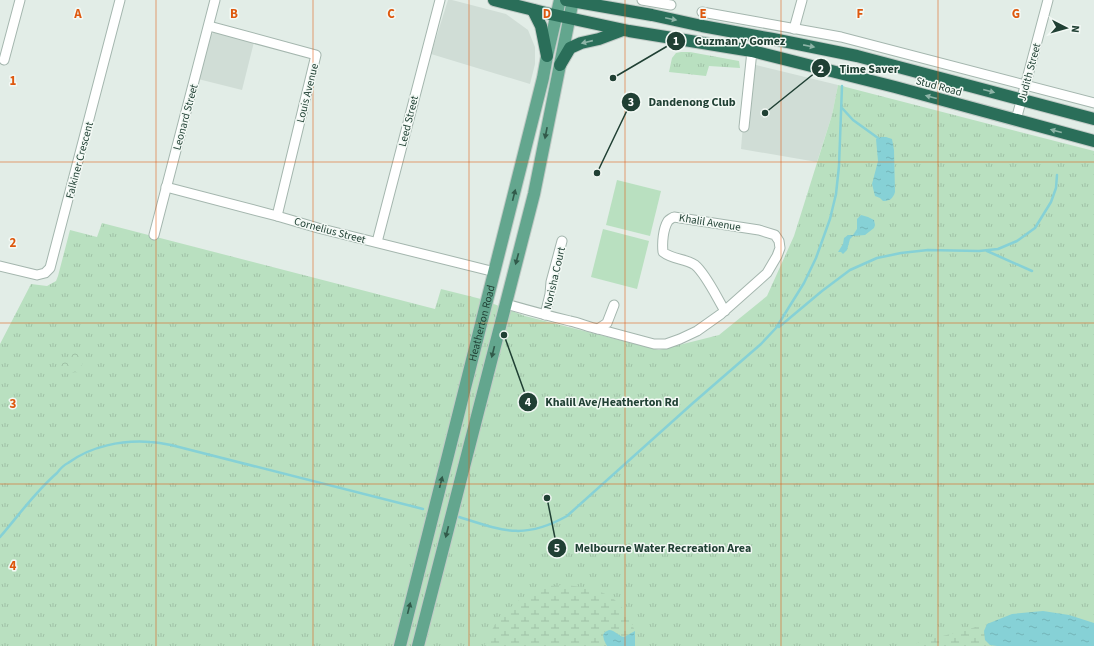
<svg xmlns="http://www.w3.org/2000/svg" width="1094" height="646" viewBox="0 0 1094 646" font-family="'Source Sans 3',sans-serif">
<style>
.built{fill:#d0ddd6}
.grass{fill:url(#grass-tufts)}
.wetland{fill:url(#wetland-marsh)}
.park{fill:url(#park-crowns)}
.garden{fill:#b9e0c0}
.water{fill:url(#water-ripples)}
.lines{fill:none;stroke-linecap:round;stroke-linejoin:round}
.stream{stroke:#86d1d6;stroke-width:2.5}
.minor-casing{stroke:#a4b6ae;stroke-width:11}
.major-casing{stroke:#c1cac6;stroke-width:14}
.highway-casing{stroke:#c1cac6;stroke-width:14}
.minor{stroke:#fff;stroke-width:9}
.major{stroke:#63a68e;stroke-width:12}
.highway{stroke:#2a6e59;stroke-width:12}
.oneway{fill:#8eb4a7}
.oneway2{fill:#315a4a}
.grid{fill:none;stroke:#de580e;stroke-width:1;stroke-opacity:0.55}
.labels{text-anchor:middle;stroke-width:3;stroke-linejoin:round;paint-order:stroke}
.street-label{font-size:11px;fill:#204034;stroke:#f3f9f5}
.grid-label{font-size:13px;text-anchor:middle;font-weight:bold;fill:#de580e;stroke:#f3f9f5;stroke-width:3;stroke-linejoin:round;paint-order:stroke}
.leader{fill:none;stroke:#204034;stroke-width:1.5}
.callout-dot{fill:#204034;stroke:#f3f9f5;stroke-width:1.5}
.mark-label{font-size:12px;text-anchor:middle;font-weight:bold;fill:#fff}
.callout-label{font-size:12px;text-anchor:middle;font-weight:bold;fill:#204034;stroke:#f3f9f5;stroke-width:3;stroke-linejoin:round;paint-order:stroke}
</style>
<defs>
<pattern id="grass-tufts" width="24" height="20" patternUnits="userSpaceOnUse"><rect width="24" height="20" fill="#b9e0c0"/><path d="M3 7l-1-3M5 7V3M7 7l1-3M15 17l-1-3M17 17v-4M19 17l1-3" fill="none" stroke="#9fc1a6"/></pattern>
<pattern id="wetland-marsh" width="20" height="14" patternUnits="userSpaceOnUse"><rect width="20" height="14" fill="#b9e0c0"/><path d="M1 5h8M5 5V1M11 12h8M15 12V8" fill="none" stroke="#9fc1a6"/></pattern>
<pattern id="park-crowns" width="20" height="18" patternUnits="userSpaceOnUse"><rect width="20" height="18" fill="#b9e0c0"/><path d="M2 6a3 3 0 1 1 6 0M12 15a3 3 0 1 1 6 0" fill="none" stroke="#9fc1a6"/></pattern>
<pattern id="water-ripples" width="26" height="14" patternUnits="userSpaceOnUse"><rect width="26" height="14" fill="#86d1d6"/><path d="M2 4q2-2 4 0t4 0M15 11q2-2 4 0t4 0" fill="none" stroke="#73b4b8"/></pattern>
</defs>
<rect width="100%" height="100%" fill="#e2ede7"/>
<g class="built">
<polygon points="448,0 452,0 506,14 528,30 535,47 535,64 530,84 431,54"/>
<polygon points="213,33 217,33 254,42 242,90 198,79 210,36"/>
<polygon points="748,63 838,85 832,115 817,162 741,149"/>
</g>
<g class="grass">
<polygon points="681,52 690,52 739,61 740,68 709,66 706,76 669,72 672,58 676,53"/>
<polygon points="838,85 1094,151 1094,646 0,646 0,344 31,284 47,286 56,281 58,276 70,230 97,237 102,223 435,309 441,289 481,299 525,316 659,350 719,335 767,296 794,236 832,115"/>
</g>
<g class="wetland">
<path d="M 563,585 C 581,586 607,590 619,604 C 626,612 631,622 635,631 L 624,637 C 620,636 617,632 613,631 C 600,627 603,640 607,646 L 484,646 L 498,618 L 518,601 L 532,593 L 549,586 Z"/>
<polygon points="987,624 984,631 990,645 996,646 906,646"/>
</g>
<polygon class="park" points="73,351 85,354 80,372 60,373 58,359 71,357"/>
<g class="garden">
<polygon points="617,180 661,191 650,236 606,225"/>
<polygon points="603,229 649,241 637,289 591,277"/>
</g>
<g class="water">
<path d="M 881,137 L 886,137 L 892,139 L 894,150 L 895,192 C 893,199 889,201 883,201 L 880,198 L 875,196 L 872,184 L 878,161 L 876,139 Z"/>
<polygon points="861,215 868,217 874,220 875,225 874,228 865,235 853,236 850,239 847,250 843,254 841,252 838,252 843,244 844,238 848,235 853,235 857,229 857,219"/>
<polygon points="1043,611 1069,615 1094,623 1094,646 997,646 990,645 985,640 984,631 987,624 1012,614"/>
<path d="M 609,630 C 615,630 618,636 624,637 L 635,631 L 635,646 L 607,646 L 604,640 L 603,635 L 605,632 Z"/>
</g>
<g class="lines">
<g class="stream">
<polyline points="842,108 853,120 878,138"/>
<polyline points="987,251 1032,271"/>
<polyline points="779,327 822,291 850,270 877,258 901,253 928,250 979,251 998,249 1017,241 1035,228 1051,202 1056,188 1057,175"/>
<path d="M 459,517 C 503,531 524,540 567,516 L 693,403 L 761,344 L 776,328 L 804,283 L 816,258 L 830,219 L 836,194 L 839,166 L 842,86"/>
<path d="M 0,537 C 19,515 35,492 57,473 C 60,469 64,465 68,463 C 91,446 122,440 150,442 C 157,442 164,444 171,445 L 423,509"/>
</g>
<g class="minor-casing">
<g id="minor">
<polyline points="642,0 671,5"/>
<polyline points="702,12 841,37 1094,103"/>
<polyline points="209,26 316,55 277,216"/>
<polyline points="794,29 802,0"/>
<polyline points="4,60 20,0"/>
<polyline points="1016,120 1048,0"/>
<polyline points="744,127 752,51"/>
<polyline points="166,187 277,216 318,228 495,272"/>
<polyline points="154,235 215,0"/>
<polyline points="377,242 440,0"/>
<polyline points="0,266 37,275 45,273 50,268 120,0"/>
<path d="M 506,304 C 527,310 549,316 570,321 C 580,323 588,327 598,329 L 607,323 L 614,305"/>
<polyline points="545,315 550,294 551,282 562,241"/>
<path d="M 598,329 L 654,344 L 666,344 L 680,339 L 697,331 L 721,314 L 767,273 L 777,256 L 780,248 L 779,241 L 775,235 L 759,230 L 674,217 C 673,217 669,220 668,221 C 663,229 662,243 663,252 C 673,260 685,258 695,265 C 706,274 717,298 725,311"/>
</g>
</g>
<g class="major-casing">
<g id="major">
<path id="s1" d="M 400,646 L 543,78 L 547,56 L 560,0"/>
<polyline points="418,646 534,194 573,0"/>
</g>
</g>
<g class="highway-casing">
<g id="highway">
<polyline points="494,0 550,14 629,31 752,51 895,87 1094,141"/>
<polyline points="566,0 652,15 702,26 773,39 857,56 1094,119"/>
<polyline points="533,10 541,26 547,56"/>
<polyline points="560,65 570,48 581,43 599,39 623,30"/>
</g>
</g>
<use href="#minor" class="minor"/>
<use href="#major" class="major"/>
<use href="#highway" class="highway"/>
</g>
<defs><path id="oneway-solid" d="M-6-.8H1V-3.2L6.5 0L1 3.2V.8H-6Z"/></defs>
<g class="oneway">
<use href="#oneway-solid" transform="translate(671 19) rotate(12)"/>
<use href="#oneway-solid" transform="translate(587 42) rotate(167)"/>
<use href="#oneway-solid" transform="translate(809 46) rotate(11)"/>
<use href="#oneway-solid" transform="translate(989 91) rotate(15)"/>
<use href="#oneway-solid" transform="translate(931 97) rotate(-165)"/>
<use href="#oneway-solid" transform="translate(1056 131) rotate(-165)"/>
</g>
<g class="oneway2">
<use href="#oneway-solid" transform="translate(546 133) rotate(101)"/>
<use href="#oneway-solid" transform="translate(514 195) rotate(-76)"/>
<use href="#oneway-solid" transform="translate(517 259) rotate(105)"/>
<use href="#oneway-solid" transform="translate(493 352) rotate(104)"/>
<use href="#oneway-solid" transform="translate(441 482) rotate(-76)"/>
<use href="#oneway-solid" transform="translate(447 532) rotate(104)"/>
<use href="#oneway-solid" transform="translate(409 608) rotate(-76)"/>
</g>
<path class="grid" d="M 156,0 L 156,646M 313,0 L 313,646M 469,0 L 469,646M 625,0 L 625,646M 781,0 L 781,646M 938,0 L 938,646M 0,162 L 1094,162M 0,323 L 1094,323M 0,484 L 1094,484"/>
<g class="labels">
<g class="street-label">
<text transform="translate(1029 72) rotate(-75)" y="4">Judith Street</text>
<text transform="translate(939 86) rotate(15)" y="4">Stud Road</text>
<text transform="translate(307 93) rotate(-76)" y="4">Louis Avenue</text>
<text transform="translate(185 117) rotate(-75)" y="4">Leonard Street</text>
<text transform="translate(408 121) rotate(-76)" y="4">Leed Street</text>
<text transform="translate(79 160) rotate(-75)" y="4">Falkiner Crescent</text>
<text transform="translate(710 222) rotate(9)" y="4">Khalil Avenue</text>
<text transform="translate(330 230) rotate(15)" y="4">Cornelius Street</text>
<text transform="translate(554 278) rotate(-77)" y="4">Norisha Court</text>
<text dy="4" stroke="none"><textPath href="#s1" startOffset="333">Heatherton Road</textPath></text>
</g>
</g>
<g class="grid-label">
<text x="78" y="18">A</text>
<text x="234" y="18">B</text>
<text x="391" y="18">C</text>
<text x="547" y="18">D</text>
<text x="703" y="18">E</text>
<text x="860" y="18">F</text>
<text x="1016" y="18">G</text>
<text x="13" y="85">1</text>
<text x="13" y="247">2</text>
<text x="13" y="408">3</text>
<text x="13" y="570">4</text>
</g>
<path class="leader" d="M613 78L676 41M765 113L821 68M597 173L631 102M504 335L528 402M547 498L557 548"/>
<g class="callout-dot">
<circle cx="613" cy="78" r="4"/>
<circle cx="765" cy="113" r="4"/>
<circle cx="597" cy="173" r="4"/>
<circle cx="504" cy="335" r="4"/>
<circle cx="547" cy="498" r="4"/>
<circle cx="676" cy="41" r="10"/>
<circle cx="821" cy="68" r="10"/>
<circle cx="631" cy="102" r="10"/>
<circle cx="528" cy="402" r="10"/>
<circle cx="557" cy="548" r="10"/>
</g>
<g class="mark-label">
<text x="676" y="45">1</text>
<text x="821" y="73">2</text>
<text x="631" y="106">3</text>
<text x="528" y="406">4</text>
<text x="557" y="552">5</text>
</g>
<g class="callout-label">
<text x="740" y="45">Guzman y Gomez</text>
<text x="869" y="73">Time Saver</text>
<text x="692" y="106">Dandenong Club</text>
<text x="612" y="406">Khalil Ave/Heatherton Rd</text>
<text x="663" y="552">Melbourne Water Recreation Area</text>
</g>
<g transform="translate(1066 28) rotate(96)" stroke="#f3f9f5" stroke-width="3" paint-order="stroke">
<path d="M0-3L7 15L0 10L-7 15Z" fill="#204034"/>
<text y="-6" font-size="11" font-weight="bold" text-anchor="middle" fill="#204034">N</text>
</g>
</svg>
